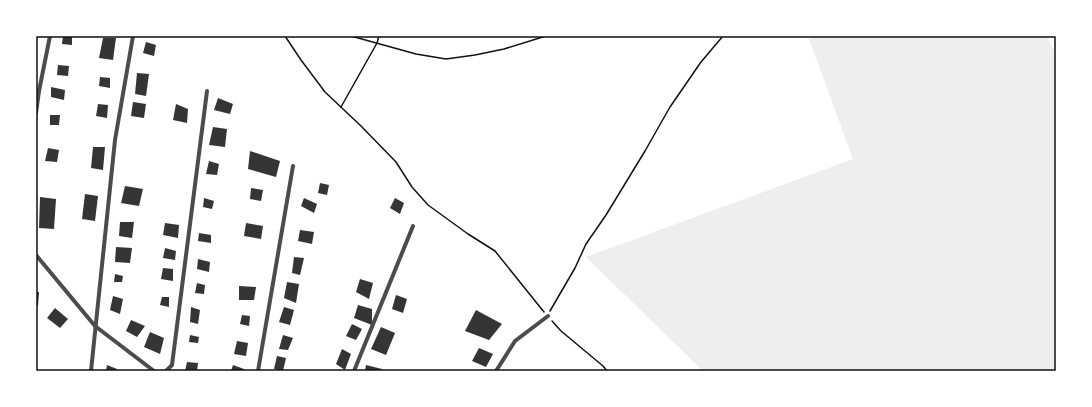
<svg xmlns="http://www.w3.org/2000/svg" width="1092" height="407" viewBox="0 0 1092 407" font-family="'DM Sans',sans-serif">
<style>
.green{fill:#eee}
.building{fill:#353535}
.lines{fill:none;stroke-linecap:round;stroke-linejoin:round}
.path{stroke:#111;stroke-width:1.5}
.minor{stroke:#4c4c4c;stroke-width:4}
.neatline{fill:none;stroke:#111;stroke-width:1.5}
</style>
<rect width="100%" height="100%" fill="#fff"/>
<polygon class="green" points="808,36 1047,36 1051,46 1056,52 1056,371 703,371 586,257 853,159"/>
<g class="building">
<polygon points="63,36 72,37 72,45 62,44"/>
<polygon points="103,38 116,38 113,60 99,58"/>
<polygon points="146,42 156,45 154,56 143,53"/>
<polygon points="58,65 69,66 68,76 57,75"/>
<polygon points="137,73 149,74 146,96 135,94"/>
<polygon points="100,77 110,78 110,88 99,86"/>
<polygon points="51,87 65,90 64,100 51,97"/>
<polygon points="218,98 233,104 230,114 214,110"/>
<polygon points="133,102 146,104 144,118 131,116"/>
<polygon points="98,104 108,105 107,118 96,116"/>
<polygon points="176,104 188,109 187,123 173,120"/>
<polygon points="50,115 60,115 59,125 50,125"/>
<polygon points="213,127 227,129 225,147 209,145"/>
<polygon points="93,147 105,147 103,170 91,168"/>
<polygon points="48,148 59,150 57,162 45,161"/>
<polygon points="250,151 280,161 276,177 248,169"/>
<polygon points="209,161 219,164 217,175 206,174"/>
<polygon points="320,183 329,185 327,195 318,193"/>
<polygon points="125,186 143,189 139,206 121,203"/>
<polygon points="251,188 263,190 261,201 250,199"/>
<polygon points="85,194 98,196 95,221 82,219"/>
<polygon points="40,197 56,199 54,229 39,228"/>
<polygon points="204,198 214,201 212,209 203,207"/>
<polygon points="304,198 317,204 314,213 301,206"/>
<polygon points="395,198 404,203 400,214 390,208"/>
<polygon points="120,222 134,222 132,238 119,236"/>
<polygon points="165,223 179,225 178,238 163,235"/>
<polygon points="246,223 263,226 261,239 244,236"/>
<polygon points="300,230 314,232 312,244 298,241"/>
<polygon points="199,233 211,235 211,243 198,241"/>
<polygon points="116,247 132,248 130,263 115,262"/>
<polygon points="165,248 176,251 175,260 163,258"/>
<polygon points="294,257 304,258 300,275 292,273"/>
<polygon points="198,259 210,262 209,272 197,269"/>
<polygon points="163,268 173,269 173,281 161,279"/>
<polygon points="115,274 123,276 122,282 114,282"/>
<polygon points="360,279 373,283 369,299 356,292"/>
<polygon points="287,282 299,284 296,303 284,298"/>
<polygon points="197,283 205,285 204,294 195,293"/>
<polygon points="239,286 256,287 254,300 239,300"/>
<polygon points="36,292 39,292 38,306 36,306"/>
<polygon points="396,295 407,299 403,313 392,309"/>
<polygon points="113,296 123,299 120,314 110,310"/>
<polygon points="162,297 169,297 169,307 160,305"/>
<polygon points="358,305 372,309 372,325 354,318"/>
<polygon points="191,307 200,310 198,324 190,322"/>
<polygon points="284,307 294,310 290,325 279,322"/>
<polygon points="55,308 68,319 60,328 47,318"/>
<polygon points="476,310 502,324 489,340 465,331"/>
<polygon points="242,315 250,316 249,326 240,324"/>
<polygon points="131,320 145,326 137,337 126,331"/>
<polygon points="352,324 362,329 356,340 346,336"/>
<polygon points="381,327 395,333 386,355 371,349"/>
<polygon points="150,332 164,338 160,354 144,347"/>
<polygon points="190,335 199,337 198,343 189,342"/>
<polygon points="283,335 293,338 288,350 279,349"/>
<polygon points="237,341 248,343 246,356 234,354"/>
<polygon points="479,348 493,354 486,367 472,361"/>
<polygon points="342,349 351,354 345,370 336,364"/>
<polygon points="277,356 286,358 283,371 274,369"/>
<polygon points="187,362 198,363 197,371 185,371"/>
<polygon points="107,365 117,369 117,371 106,371"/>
<polygon points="233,365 244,369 244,371 231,371"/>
<polygon points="366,365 382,369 381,371 365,371"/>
</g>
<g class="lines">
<g class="path">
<polyline points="285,36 301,60 325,92 361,126 396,162 412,187 428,205 468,234 495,251 544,312"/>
<polyline points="351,36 416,54 446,59 475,55 504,49 546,36"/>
<polyline points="341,107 377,43 379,36"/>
<polyline points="550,311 575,268 586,244 606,215 645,151 670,107 701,62 723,36"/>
<polyline points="552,321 561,331 603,366 607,371"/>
</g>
<g class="minor">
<polyline points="36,113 39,91 50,36"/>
<polyline points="36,255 95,326 154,371"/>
<polyline points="91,371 115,140 133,36"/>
<polyline points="166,371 172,365 207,91"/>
<polyline points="258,371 293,166"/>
<polyline points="354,371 413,226"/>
<polyline points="496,371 515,341 548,316"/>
</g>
</g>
<rect width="1092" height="407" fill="none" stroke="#ffffff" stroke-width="74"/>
<rect x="37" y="37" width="1018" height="333" class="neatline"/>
</svg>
